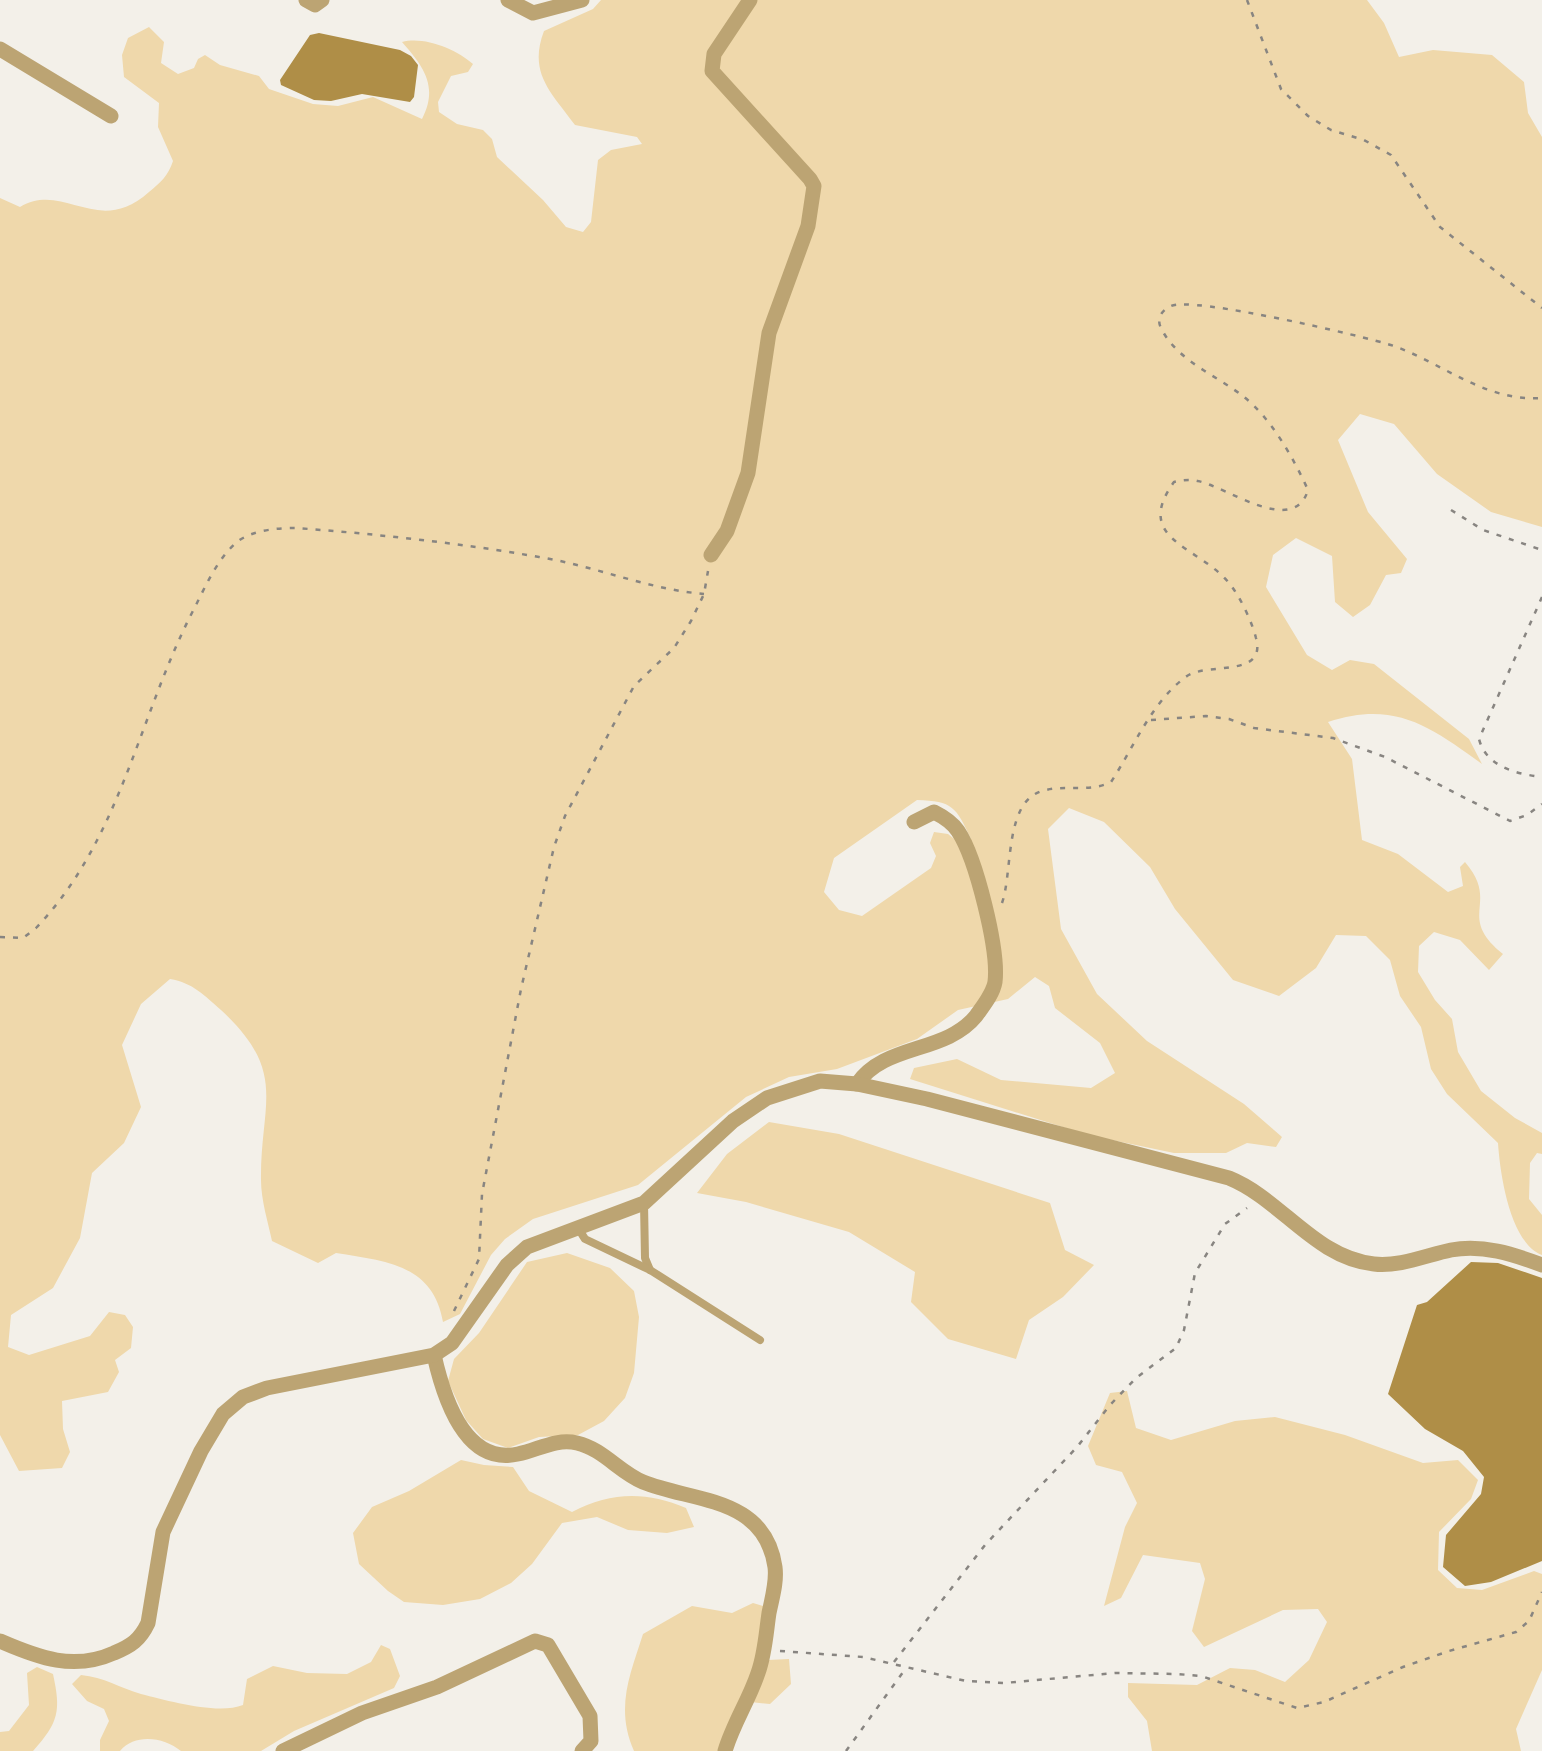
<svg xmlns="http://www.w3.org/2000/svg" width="1542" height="1751" viewBox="0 0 1542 1751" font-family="Lora,serif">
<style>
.green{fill:#efd8ab;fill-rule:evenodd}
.water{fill:#af8e47}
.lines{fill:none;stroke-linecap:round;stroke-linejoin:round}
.path{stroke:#888581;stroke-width:2.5;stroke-dasharray:5 8;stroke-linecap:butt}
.service{stroke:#bca473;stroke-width:8}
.minor{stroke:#bca473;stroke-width:15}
</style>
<rect width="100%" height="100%" fill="#f3f0e9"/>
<g class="green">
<path d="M 601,0 L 1367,0 L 1384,23 L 1399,57 L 1433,50 L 1492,55 L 1524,82 L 1528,113 L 1542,137 L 1542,527 L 1491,512 L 1437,474 L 1394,424 L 1360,414 L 1338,440 L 1368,512 L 1407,559 L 1401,573 L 1386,575 L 1370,605 L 1353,617 L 1335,602 L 1332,556 L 1296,538 L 1273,555 L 1266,587 L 1307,655 L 1332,670 L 1350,660 L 1374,664 L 1469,739 L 1482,764 C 1430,726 1394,700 1328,722 L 1352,759 L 1362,840 L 1398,854 L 1448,892 L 1463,886 L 1460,867 L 1465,862 C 1501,904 1455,915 1503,954 L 1489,970 L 1460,940 L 1434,932 L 1419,946 L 1418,972 L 1435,1000 L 1452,1019 L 1458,1052 L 1481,1091 L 1515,1118 L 1542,1133 L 1542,1154 L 1537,1153 L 1530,1163 L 1529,1199 L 1542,1215 L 1542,1255 C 1510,1243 1500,1174 1498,1143 L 1447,1094 L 1431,1069 L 1421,1027 L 1400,996 L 1390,960 L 1366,936 L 1336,935 L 1316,968 L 1279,996 L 1233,980 L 1175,909 L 1150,867 L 1104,822 L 1069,808 L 1048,829 L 1061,929 L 1097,994 L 1147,1041 L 1244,1104 L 1282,1137 L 1276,1147 L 1247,1143 L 1226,1153 L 1174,1153 L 1088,1135 L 910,1079 L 914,1068 L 957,1059 L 1001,1080 L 1091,1088 L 1115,1073 L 1100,1043 L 1055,1008 L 1049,986 L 1035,977 L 1008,999 L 958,1010 L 917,1039 L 837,1069 L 789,1077 L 746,1097 L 638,1185 L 533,1219 L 505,1239 L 491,1255 L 460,1314 L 443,1322 C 433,1264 385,1261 336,1253 L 318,1263 L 272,1241 C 268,1222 261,1200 261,1180 C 260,1103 289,1073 221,1010 C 204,995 193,983 170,979 L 141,1004 L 122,1045 L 141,1107 L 124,1143 L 92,1173 L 80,1238 L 53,1288 L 11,1315 L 8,1347 L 29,1355 L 90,1336 L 109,1312 L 125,1315 L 133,1327 L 131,1348 L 115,1360 L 119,1372 L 108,1392 L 62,1401 L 63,1429 L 70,1452 L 62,1468 L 19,1471 L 0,1435 L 0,198 L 20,207 C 65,181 97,238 149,192 C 161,182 168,176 173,161 L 158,127 L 159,103 L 124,77 L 122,55 L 128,38 L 149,27 L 164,42 L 161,63 L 178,74 L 194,68 L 198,59 L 205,55 L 220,65 L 259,76 L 269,89 L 313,104 L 338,106 L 373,97 L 422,119 C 439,86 423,66 402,42 C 424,36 456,49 473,64 L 468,72 L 451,76 L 438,102 L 439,112 L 457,124 L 483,130 L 492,139 L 497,157 L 543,200 L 566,227 L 583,232 L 591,222 L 598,160 L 611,150 L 642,144 L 637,137 L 575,125 C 551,92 528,73 544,31 L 593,9 ZM 917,800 C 953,801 956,807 971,839 L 968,850 L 948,834 L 934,832 L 930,843 L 936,856 L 931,868 L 862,916 L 839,910 L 824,892 L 834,858 Z"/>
<polygon points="769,1122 839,1134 1050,1203 1065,1250 1094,1265 1063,1297 1029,1320 1016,1359 948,1339 911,1302 915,1272 849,1232 746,1202 697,1193 727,1154"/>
<polygon points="567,1253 610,1268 634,1291 639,1317 634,1373 625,1398 604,1421 578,1435 539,1437 508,1448 483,1439 466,1420 448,1381 454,1359 479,1333 527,1262"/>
<polygon points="1127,1391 1136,1428 1171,1440 1235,1421 1275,1417 1345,1435 1423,1463 1458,1460 1478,1480 1471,1499 1439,1532 1438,1570 1457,1588 1482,1590 1534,1571 1542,1574 1542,1670 1516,1729 1521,1751 1152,1751 1147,1721 1128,1697 1128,1683 1197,1685 1230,1668 1255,1670 1285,1682 1309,1660 1327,1622 1318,1609 1283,1610 1204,1647 1192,1631 1205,1579 1200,1563 1143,1555 1121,1598 1104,1606 1125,1527 1137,1503 1122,1472 1096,1465 1088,1446 1110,1393"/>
<path d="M 461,1460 L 484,1465 L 513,1467 L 529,1491 L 572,1512 C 610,1492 646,1491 686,1508 L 694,1527 L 667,1533 L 628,1530 L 597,1517 L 562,1523 L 532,1564 L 511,1583 L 480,1599 L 443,1605 L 404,1602 L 388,1591 L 359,1564 L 353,1533 L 372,1507 L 409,1491 Z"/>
<path d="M 753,1603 L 763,1606 L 768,1660 L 789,1659 L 791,1684 L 770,1704 L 741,1701 L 719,1751 L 634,1751 C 615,1708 630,1675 643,1634 L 692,1606 L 732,1613 Z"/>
<path d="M 381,1645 L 390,1649 L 400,1676 L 394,1688 L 294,1731 L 261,1751 L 181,1751 C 164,1737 135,1733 120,1751 L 100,1751 L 100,1740 L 109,1721 L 104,1709 L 87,1701 L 72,1684 L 81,1675 C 104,1677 120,1688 141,1694 C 169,1701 218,1715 243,1705 L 247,1679 L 273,1666 L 307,1673 L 347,1674 L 371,1662 Z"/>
<path d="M 37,1667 L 53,1674 C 61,1711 59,1722 33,1751 L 0,1751 L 0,1732 L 9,1731 L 29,1705 L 27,1673 Z"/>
</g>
<g class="water">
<polygon points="319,33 400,50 411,56 418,65 414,97 410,102 362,94 331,101 314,100 281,85 280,80 310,35"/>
<polygon points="1471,1262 1498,1263 1542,1278 1542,1561 1491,1582 1465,1586 1443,1567 1446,1535 1481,1494 1484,1477 1463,1451 1425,1429 1388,1394 1417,1305 1427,1302"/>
</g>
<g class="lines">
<g class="path">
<polyline points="1247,0 1281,89 1308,116 1331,130 1364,140 1391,155 1440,227 1542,308"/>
<polyline points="1451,510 1483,530 1542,550"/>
<path d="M 1542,597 L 1479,739 C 1486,767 1517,774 1542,777"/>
<polyline points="1151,720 1206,716 1229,719 1254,728 1333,738 1385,757 1510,821 1527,815 1542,804"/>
<path d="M 1002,903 C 1013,872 1004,802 1042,791 C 1065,784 1089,793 1111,782 C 1134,747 1152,701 1187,676 C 1208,662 1267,678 1256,638 C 1252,622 1240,596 1229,583 C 1199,546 1132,540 1174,482 C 1182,480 1190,479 1198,481 C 1227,487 1294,537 1308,490 C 1294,459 1271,418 1244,397 C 1218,376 1179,362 1162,330 C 1156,320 1160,311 1171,306 C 1192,296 1364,336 1394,346 C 1444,364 1486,402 1542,398"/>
<path d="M 0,937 L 23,938 L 36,928 C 122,838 139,713 195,607 C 206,585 218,558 237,542 C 252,530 277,528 296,528 C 377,534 459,543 539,557 C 595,566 647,589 704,594"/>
<polyline points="454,1311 479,1259 482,1194 521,989 554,847 565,816 634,686 674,648 691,621 704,594 708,571"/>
<polyline points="780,1651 863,1657 966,1681 1004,1683 1115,1673 1177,1674 1201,1676 1297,1708 1324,1702 1403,1667 1449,1651 1516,1632 1529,1621 1542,1592"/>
<polyline points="894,1662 985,1545 1077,1447 1110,1405 1136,1378 1176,1348 1184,1330 1195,1273 1225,1224 1247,1208"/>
<polyline points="846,1751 906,1668"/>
</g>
<g class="service">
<polyline points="644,1203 645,1258 650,1270"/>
<polyline points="578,1228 585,1239 650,1270 760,1340"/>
</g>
<g class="minor">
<polyline points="306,0 315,5 322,0"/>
<polyline points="508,0 533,13 582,0"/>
<polyline points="0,49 111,116"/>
<polyline points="711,555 727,531 748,473 769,333 808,226 814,186 810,179 712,71 714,54 750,0"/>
<path d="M 857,1084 C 885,1043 945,1054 976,1016 C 983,1006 993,994 995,982 C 999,950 976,858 958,831 C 952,822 944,817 934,812 L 914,822"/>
<path d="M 434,1355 C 443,1395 464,1466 518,1454 C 538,1450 556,1438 577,1443 C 603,1449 619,1472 643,1482 C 692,1502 765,1496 775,1567 C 777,1582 772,1598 769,1613 C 766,1633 765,1654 758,1673 C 749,1700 733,1724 725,1751"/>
<path d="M 0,1641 C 39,1658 74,1671 114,1653 C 131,1646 140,1640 148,1623 L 163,1532 L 201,1451 L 223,1414 L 243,1397 L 267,1388 L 434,1355 L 452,1343 L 507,1265 L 527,1247 L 644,1203 L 733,1121 L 767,1098 L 820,1081 L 857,1084 L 927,1099 L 1229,1178 C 1281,1199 1315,1258 1374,1264 C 1399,1267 1427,1255 1451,1250 C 1482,1244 1513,1254 1542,1265"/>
<polyline points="283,1751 362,1713 437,1687 535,1641 548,1645 590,1716 591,1741 582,1751"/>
</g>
</g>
</svg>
